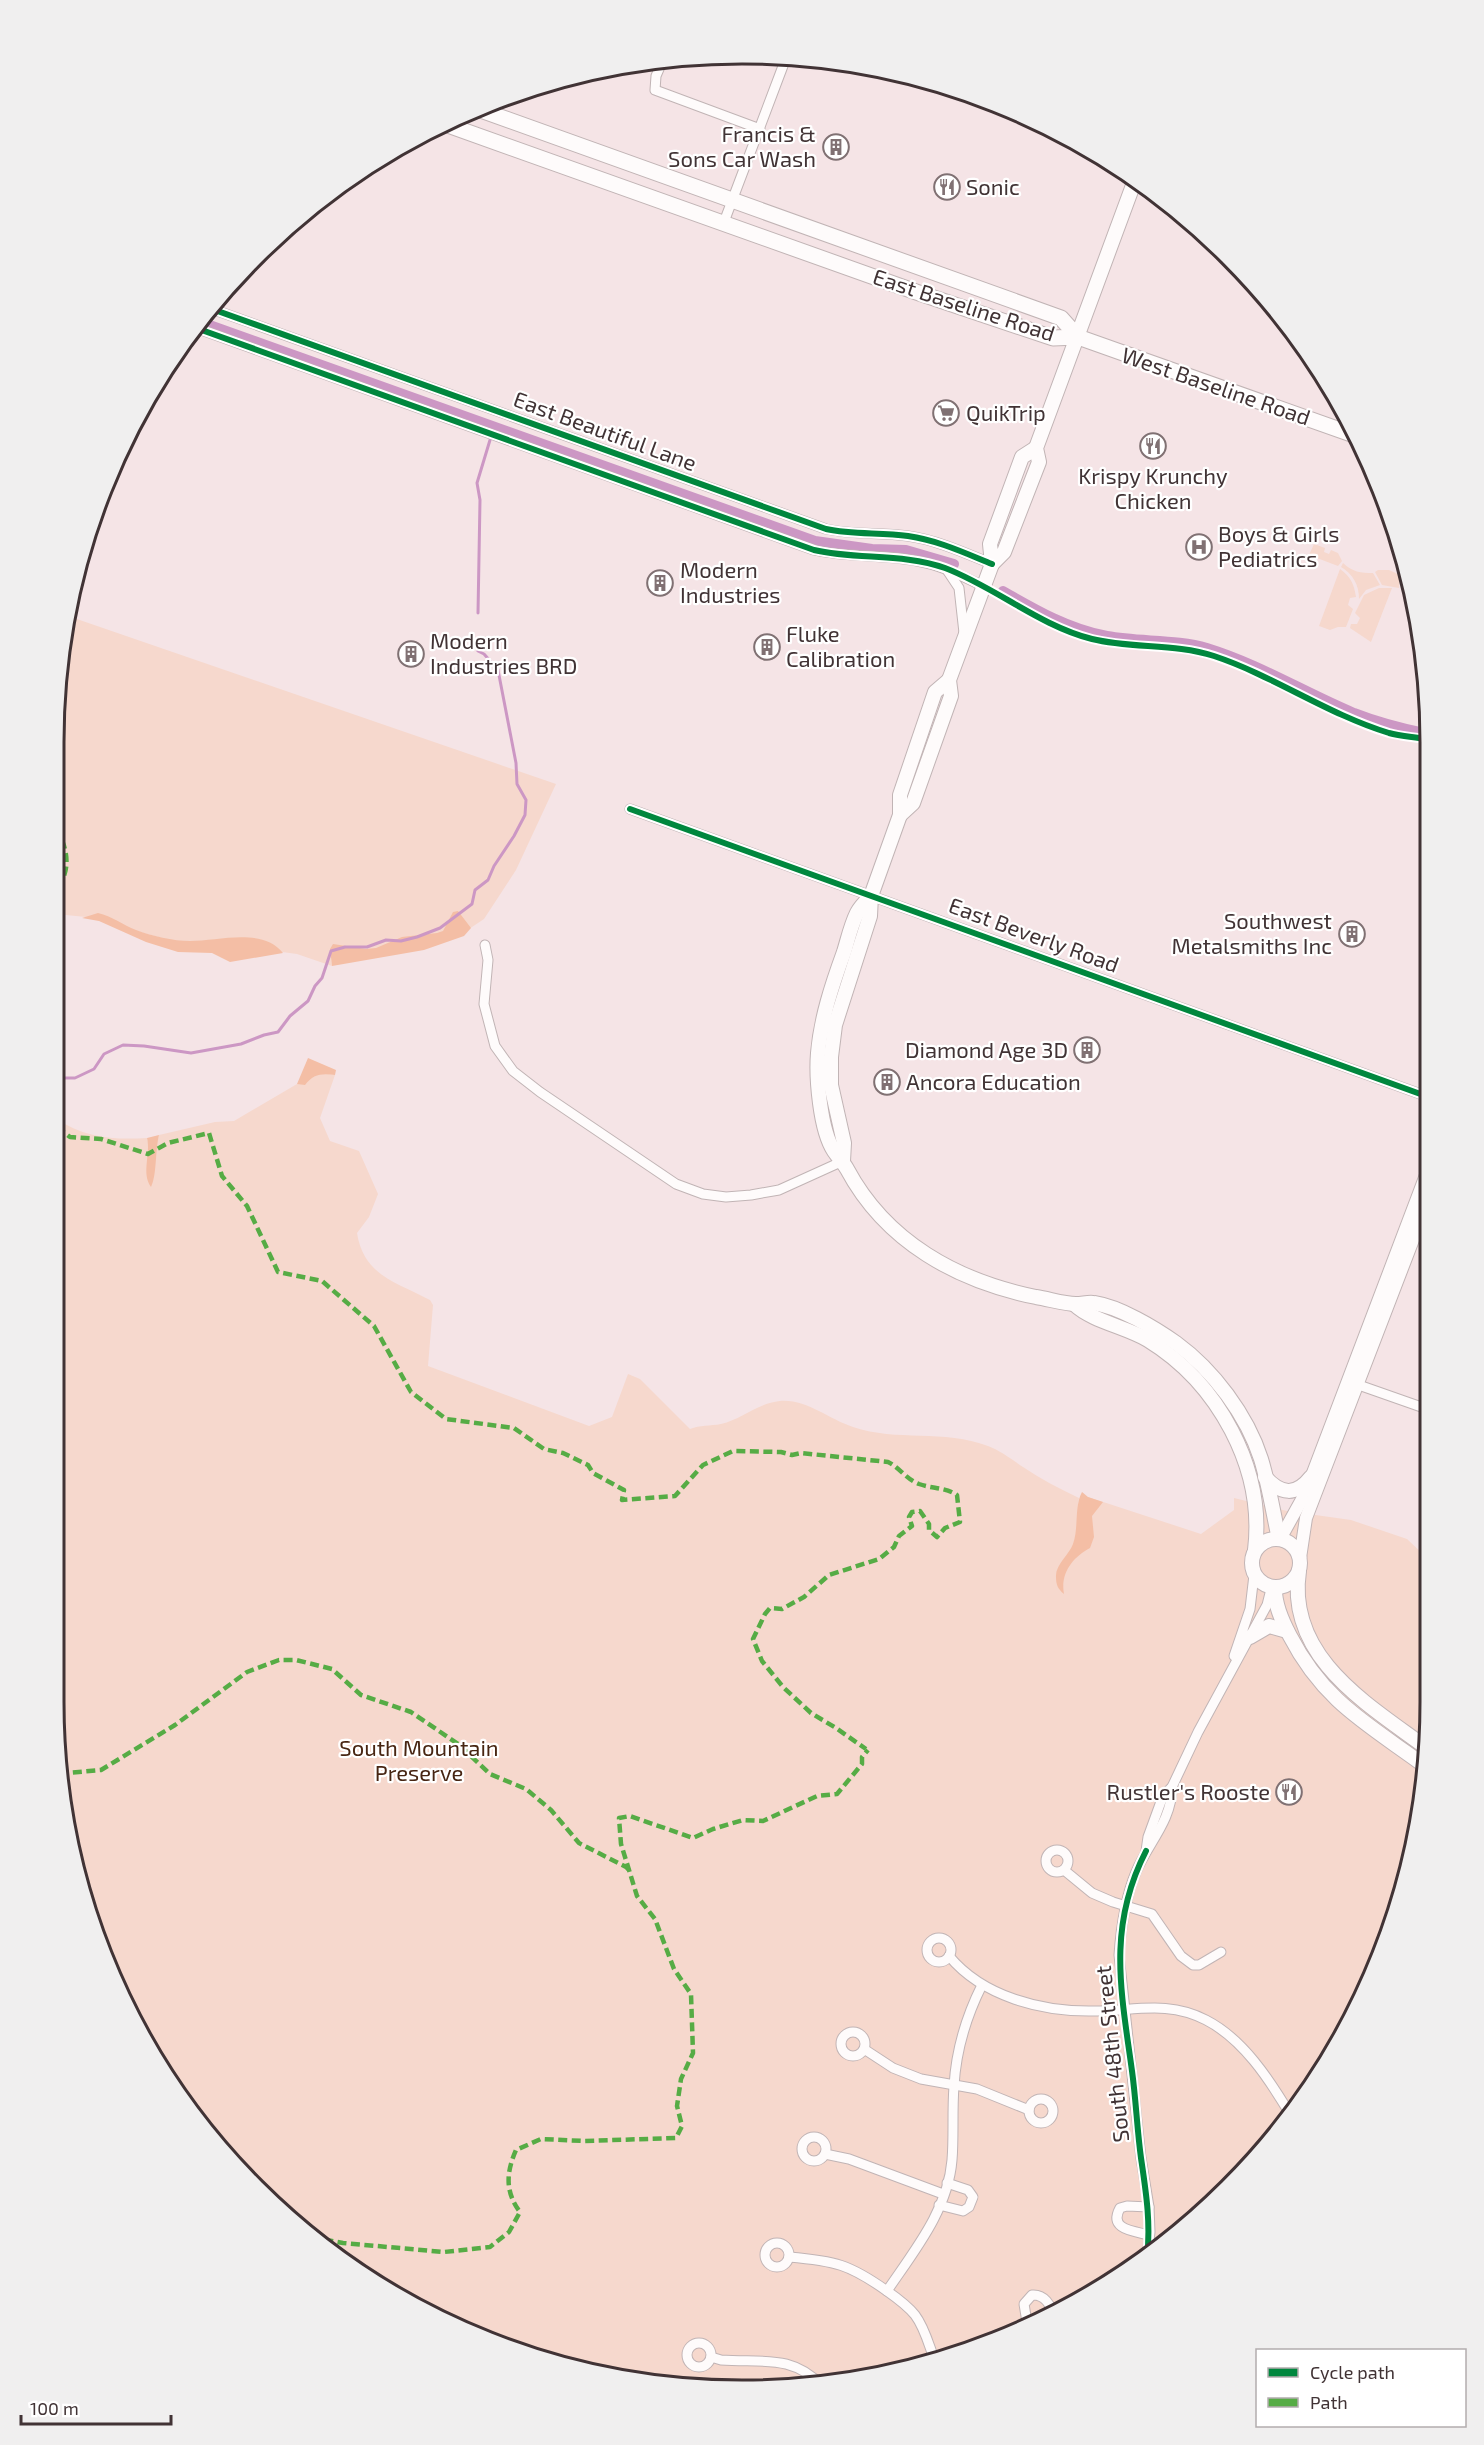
<svg xmlns="http://www.w3.org/2000/svg" width="1484" height="2445" viewBox="0 0 1484 2445" font-family="'Exo 2',sans-serif">
<style>
.green{fill:#f6d8cd}
.forest{fill:#f4bea5}
.lines{fill:none;stroke-linecap:round;stroke-linejoin:round}
.stream{stroke:#cc97c4;stroke-width:3}
.canal{stroke:#cc97c4;stroke-width:10}
.minor-casing{stroke:#c1b4b5;stroke-width:11}
.tertiary-casing{stroke:#c1b4b5;stroke-width:14}
.secondary-casing{stroke:#c1b4b5;stroke-width:16}
.primary-casing{stroke:#c1b4b5;stroke-width:17}
.minor{stroke:#fefbfb;stroke-width:9}
.tertiary{stroke:#fefbfb;stroke-width:12}
.secondary{stroke:#fefbfb;stroke-width:14}
.primary{stroke:#fefbfb;stroke-width:15}
.quiet{stroke:#56ac45;stroke-width:4.5;stroke-dasharray:9 4.5;stroke-linecap:butt}
.cycleway-casing{stroke:#fff;stroke-width:10}
.cycleway{stroke:#00873e;stroke-width:6}
.labels{text-anchor:middle;stroke-width:4.5;stroke-linejoin:round;paint-order:stroke}
.poi-label{font-size:22px;fill:#413335;stroke:#fff;text-anchor:start}
.street-label{font-size:22px;fill:#413335;stroke:#fff}
.park-label{font-size:22px;fill:#472512;stroke:#fff}
.rim{fill:none;stroke:#413335;stroke-width:3}
</style>
<rect width="100%" height="100%" fill="#f5e4e6"/>
<g class="green">
<polygon points="1314,544 1325,548 1324,552 1329,554 1331,550 1338,553 1342,561 1338,566 1309,555"/>
<path d="M 1343,563 C 1352,572 1361,573 1373,573 L 1380,585 L 1366,590 L 1359,599 C 1359,585 1353,574 1341,567 Z"/>
<path d="M 1340,569 C 1351,577 1354,584 1356,597 L 1350,598 L 1348,605 L 1353,609 L 1346,627 L 1338,627 L 1330,630 L 1319,626 Z"/>
<polygon points="1378,570 1389,570 1400,575 1399,588 1382,585 1375,572"/>
<polygon points="1379,588 1392,588 1371,642 1350,628 1351,624 1357,624 1360,618 1355,613 1364,595"/>
<polygon points="71,617 556,784 516,870 484,919 460,935 331,957 332,966 297,954 282,952 238,959 86,917 66,915 56,917 56,697"/>
<path d="M 322,1073 L 335,1075 L 320,1118 L 330,1141 L 359,1151 L 378,1194 L 369,1217 L 357,1233 C 364,1276 396,1282 430,1300 L 433,1305 L 428,1366 L 589,1426 L 612,1417 L 628,1374 L 640,1379 L 690,1429 C 700,1425 710,1426 721,1424 C 742,1419 758,1403 780,1401 C 807,1399 828,1419 853,1427 C 897,1442 944,1429 988,1446 C 1001,1451 1011,1459 1023,1467 C 1041,1479 1060,1489 1079,1498 L 1078,1508 L 1088,1497 L 1201,1534 L 1234,1510 L 1234,1498 L 1287,1511 L 1351,1520 L 1407,1539 L 1425,1556 L 1423,1568 L 1428,1569 L 1428,1748 L 1393,1924 L 1314,2086 L 1229,2189 L 1161,2249 L 1047,2320 L 963,2355 L 832,2385 L 742,2391 L 608,2378 L 521,2355 L 437,2320 L 323,2249 L 196,2122 L 125,2008 L 90,1924 L 60,1793 L 57,1119 C 84,1138 115,1140 147,1138 L 148,1142 L 157,1141 L 159,1135 L 215,1122 L 234,1121 L 297,1084 L 305,1084 L 310,1078 Z"/>
</g>
<g class="forest">
<polygon points="458,911 471,928 464,936 424,950 332,966 330,949 333,944 366,949 376,948 402,937 437,933 443,931 453,912"/>
<path d="M 98,913 C 112,916 123,925 136,930 C 152,936 173,941 190,941 C 219,941 262,927 283,953 L 230,962 L 212,953 L 178,952 L 146,942 L 99,921 L 82,918 Z"/>
<path d="M 308,1058 L 336,1070 L 335,1075 C 322,1073 313,1074 305,1085 L 297,1084 Z"/>
<path d="M 159,1135 C 155,1151 157,1175 151,1187 C 141,1173 151,1154 147,1138 Z"/>
<path d="M 1082,1492 L 1088,1497 L 1103,1502 L 1092,1516 L 1094,1537 L 1090,1548 C 1073,1557 1060,1573 1064,1594 C 1058,1589 1056,1585 1056,1577 C 1055,1565 1069,1555 1073,1544 C 1079,1527 1074,1507 1082,1492 Z"/>
</g>
<g class="lines">
<g class="stream">
<polyline points="478,613 480,500 477,483 490,440"/>
<polyline points="57,1078 75,1078 94,1069 104,1054 123,1045 144,1046 191,1053 241,1044 264,1035 278,1032 290,1016 308,1001 315,986 322,978 331,951 345,947 367,947 386,940 401,941 417,937 440,928 472,904 475,890 488,880 494,866 514,836 525,815 526,800 517,784 516,763 498,670 484,654 478,651 483,640"/>
</g>
<g class="canal">
<polyline points="201,322 815,541 872,549 906,550 954,564"/>
<path d="M 1003,591 C 1036,610 1069,629 1107,636 C 1139,642 1177,639 1207,648 C 1259,664 1304,692 1354,713 C 1377,722 1400,728 1424,733"/>
</g>
<g class="minor-casing">
<g id="minor">
<polyline points="662,62 656,76 655,90 760,129"/>
<polyline points="724,222 786,58"/>
<path d="M 212,309 L 826,529 C 853,535 880,532 908,536 C 937,540 965,553 992,564"/>
<path d="M 196,328 L 814,550 C 849,558 883,554 917,561 C 941,565 962,576 983,586"/>
<polyline points="947,570 959,588 964,633"/>
<polyline points="630,809 1426,1096"/>
<polyline points="485,945 488,960 484,1004 495,1046 513,1071 540,1092 676,1184 703,1194 726,1197 751,1195 779,1190 843,1161"/>
<polyline points="1353,1383 1427,1409"/>
<polyline points="1234,1656 1250,1609 1254,1575"/>
<circle cx="1057" cy="1861" r="11"/>
<polyline points="1146,1851 1148,1837 1163,1796 1172,1787 1198,1732 1267,1605 1271,1589"/>
<polyline points="1064,1870 1092,1893 1113,1902 1152,1914 1181,1956 1193,1965 1199,1965 1221,1952"/>
<circle cx="939" cy="1950" r="12"/>
<path d="M 949,1956 C 983,1997 1042,2012 1094,2011 C 1134,2011 1168,2000 1206,2020 C 1243,2039 1269,2079 1290,2114"/>
<circle cx="853" cy="2044" r="12"/>
<polyline points="864,2049 893,2068 921,2079 977,2089 1029,2110"/>
<circle cx="1041" cy="2111" r="12"/>
<circle cx="814" cy="2149" r="12"/>
<polyline points="825,2154 849,2159 943,2194"/>
<polyline points="939,2205 963,2211 969,2207 973,2197 968,2190 947,2183"/>
<path d="M 1149,2207 L 1127,2206 L 1120,2208 C 1108,2230 1134,2231 1149,2235"/>
<circle cx="777" cy="2255" r="12"/>
<path d="M 789,2257 C 835,2261 849,2264 887,2291 C 897,2298 907,2305 915,2315 C 925,2328 929,2346 935,2361"/>
<path d="M 1147,2258 L 1150,2232 L 1149,2207 L 1141,2158 L 1119,1955 C 1121,1927 1125,1898 1136,1872 C 1148,1843 1172,1821 1172,1787"/>
<path d="M 887,2291 C 914,2251 948,2210 952,2160 C 954,2136 952,2111 954,2086 C 956,2051 966,2017 982,1985"/>
<path d="M 1028,2328 L 1024,2304 L 1032,2295 C 1044,2294 1052,2305 1052,2316"/>
<circle cx="699" cy="2355" r="12"/>
<path d="M 711,2357 L 721,2360 C 762,2363 792,2354 822,2386"/>
</g>
</g>
<g class="tertiary-casing">
<g id="tertiary">
<polyline points="1280,1539 1305,1494 1426,1175"/>
<polyline points="1300,1558 1306,1518 1426,1206"/>
</g>
</g>
<g class="secondary-casing">
<g id="secondary">
<polyline points="992,564 1004,552 1039,462 1036,448 1135,180"/>
<polyline points="900,815 913,803 951,696 949,680 992,564 990,544 1022,457 1036,448"/>
<path d="M 871,896 C 866,901 860,907 857,913 C 851,925 848,939 844,952 C 832,985 821,1018 818,1053 C 816,1077 820,1130 834,1151 C 838,1157 843,1162 847,1169 C 886,1242 957,1281 1036,1297 C 1049,1299 1064,1304 1076,1304 C 1082,1304 1089,1302 1094,1303 C 1120,1307 1155,1328 1176,1343 C 1213,1370 1247,1415 1261,1459 C 1269,1485 1273,1512 1279,1539"/>
<polyline points="843,1161 844,1143 831,1085 831,1057 835,1025 870,916 871,896 900,815 900,795 935,692 949,680"/>
<path d="M 1075,1305 C 1092,1321 1126,1327 1148,1340 C 1218,1383 1265,1468 1255,1550"/>
<path d="M 1265,1477 C 1281,1495 1296,1496 1311,1477"/>
<circle cx="1276" cy="1563" r="24"/>
<path d="M 1299,1571 C 1286,1658 1369,1705 1428,1749"/>
<path d="M 1275,1587 C 1274,1604 1282,1621 1290,1636 C 1324,1702 1368,1724 1425,1766"/>
<polyline points="1250,1637 1269,1626 1287,1631"/>
</g>
</g>
<g class="primary-casing">
<g id="primary">
<polyline points="475,108 1061,318 1078,337"/>
<polyline points="445,124 919,293 1053,338 1078,337 1354,435"/>
</g>
</g>
<use href="#minor" class="minor"/>
<use href="#tertiary" class="tertiary"/>
<use href="#secondary" class="secondary"/>
<use href="#primary" class="primary"/>
<g class="quiet">
<path d="M 56,828 C 69,851 71,870 56,891"/>
<path d="M 57,1127 L 70,1137 L 101,1139 L 148,1154 L 168,1143 L 209,1133 L 222,1176 L 247,1206 L 278,1272 L 322,1281 L 374,1326 L 411,1392 L 446,1419 L 514,1428 L 544,1449 L 563,1453 L 588,1465 L 593,1473 L 624,1490 L 622,1500 L 675,1496 L 703,1465 L 733,1451 L 781,1452 L 792,1455 L 801,1453 L 888,1462 C 900,1468 906,1479 919,1484 C 933,1489 945,1487 957,1495 L 960,1522 L 945,1528 L 937,1537 L 929,1530 L 929,1524 L 920,1511 L 912,1512 L 909,1517 L 912,1526 L 899,1536 L 894,1547 L 879,1559 L 829,1575 L 804,1597 L 782,1609 L 770,1608 L 765,1614 L 753,1639 L 762,1661 L 783,1687 L 811,1713 L 836,1728 L 866,1749"/>
<polyline points="60,1770 67,1773 101,1770 175,1725 247,1672 279,1660 296,1660 332,1669 361,1695 411,1712 458,1744 490,1774 526,1789 551,1810 579,1843 626,1867 630,1871"/>
<path d="M 311,2237 L 343,2243 L 444,2252 L 490,2247 L 509,2232 L 520,2212 C 505,2192 506,2173 516,2150 L 541,2139 L 584,2141 L 676,2138 L 682,2126 L 677,2106 L 681,2079 L 693,2053 L 691,1994 L 674,1969 L 655,1919 L 637,1896 L 621,1844 L 619,1818 L 630,1816 L 693,1838 L 713,1829 L 743,1820 L 763,1821 L 817,1796 L 837,1794 L 862,1764 L 862,1757 L 868,1750"/>
</g>
<g class="cycleway-casing">
<g id="cycleway">
<path d="M 212,309 L 826,529 C 853,535 880,532 908,536 C 937,540 965,553 992,564"/>
<path d="M 196,328 L 814,550 C 857,560 903,553 945,568 C 995,587 1040,626 1092,639 C 1132,649 1175,643 1214,656 C 1274,676 1327,714 1389,733 C 1400,736 1413,737 1424,739"/>
<polyline points="630,809 1426,1096"/>
<path d="M 1146,1851 C 1107,1927 1121,1991 1132,2071 C 1136,2100 1137,2129 1141,2158 C 1146,2192 1151,2223 1147,2258"/>
</g>
</g>
<use href="#cycleway" class="cycleway"/>
</g>
<defs>
<g id="building-ring" transform="scale(1.35)"><circle r="9.5" fill="#fff" stroke="#807173" stroke-width="1.5"/><path d="M-4-6H4V6H1V3H-1V6H-4ZM-2.5-4.3h1.7v1.8h-1.7ZM.8-4.3h1.7v1.8H.8ZM-2.5-1h1.7V.8h-1.7ZM.8-1h1.7V.8H.8Z" fill="#807173"/></g>
<g id="restaurant-ring" transform="scale(1.35)"><circle r="9.5" fill="#fff" stroke="#807173" stroke-width="1.5"/><path d="M-5-6h1v4h1v-4h1v4h1v-4h1v5L-1.5 .5V6h-2V.5L-5-1ZM5-6V6H3V1.5H1.5Q1.5-4 5-6Z" fill="#807173"/></g>
<g id="supermarket-ring" transform="scale(1.35)"><circle r="9.5" fill="#fff" stroke="#807173" stroke-width="1.5"/><path d="M-6-5.5h2.5l.6 2H6L4.5 2H-2.5L-4.4-4H-6ZM-1.5 3.2a1.3 1.3 0 1 0 .1 0ZM3 3.2a1.3 1.3 0 1 0 .1 0Z" fill="#807173"/></g>
<g id="hospital-ring" transform="scale(1.35)"><circle r="9.5" fill="#fff" stroke="#807173" stroke-width="1.5"/><path d="M-5-5h3v3.5h4V-5h3V5h-3V1.5h-4V5h-3Z" fill="#807173"/></g>
</defs>
<g fill-rule="evenodd">
<use href="#building-ring" x="836" y="147"/>
<use href="#restaurant-ring" x="947" y="187"/>
<use href="#supermarket-ring" x="946" y="413"/>
<use href="#restaurant-ring" x="1153" y="446"/>
<use href="#hospital-ring" x="1199" y="547"/>
<use href="#building-ring" x="660" y="583"/>
<use href="#building-ring" x="767" y="647"/>
<use href="#building-ring" x="411" y="654"/>
<use href="#building-ring" x="1352" y="934"/>
<use href="#building-ring" x="1087" y="1050"/>
<use href="#building-ring" x="887" y="1082"/>
<use href="#restaurant-ring" x="1289" y="1792"/>
</g>
<g class="labels">
<g class="poi-label">
<text x="816" y="142" text-anchor="end">Francis &amp;<tspan x="816" dy="25">Sons Car Wash</tspan></text>
<text x="966" y="195">Sonic</text>
<text x="966" y="421">QuikTrip</text>
<text x="1153" y="484" text-anchor="middle">Krispy Krunchy<tspan x="1153" dy="25">Chicken</tspan></text>
<text x="1218" y="542">Boys &amp; Girls<tspan x="1218" dy="25">Pediatrics</tspan></text>
<text x="680" y="578">Modern<tspan x="680" dy="25">Industries</tspan></text>
<text x="786" y="642">Fluke<tspan x="786" dy="25">Calibration</tspan></text>
<text x="430" y="649">Modern<tspan x="430" dy="25">Industries BRD</tspan></text>
<text x="1332" y="929" text-anchor="end">Southwest<tspan x="1332" dy="25">Metalsmiths Inc</tspan></text>
<text x="1068" y="1058" text-anchor="end">Diamond Age 3D</text>
<text x="906" y="1090">Ancora Education</text>
<text x="1270" y="1800" text-anchor="end">Rustler's Rooste</text>
</g>
<g class="street-label">
<text transform="translate(964 305) rotate(18)" y="8">East Baseline Road</text>
<text transform="translate(1216 386) rotate(19)" y="8">West Baseline Road</text>
<text transform="translate(605 431) rotate(20)" y="8">East Beautiful Lane</text>
<text transform="translate(1034 935) rotate(20)" y="8">East Beverly Road</text>
<text transform="translate(1112 2054) rotate(-96)" y="8">South 48th Street</text>
</g>
<g class="park-label">
<text x="419" y="1756">South Mountain<tspan x="419" dy="25">Preserve</tspan></text>
</g>
</g>
<path d="M0 0H1484V2445H0ZM742 64H742A678 678 0 0 1 1420 742V1702A678 678 0 0 1 742 2380H742A678 678 0 0 1 64 1702V742A678 678 0 0 1 742 64Z" fill="#f0efef" fill-rule="evenodd"/>
<path class="rim" d="M742 64H742A678 678 0 0 1 1420 742V1702A678 678 0 0 1 742 2380H742A678 678 0 0 1 64 1702V742A678 678 0 0 1 742 64Z"/>
<rect x="1256" y="2349" width="210" height="78" fill="#ffffff" stroke="#b3adae" stroke-width="1.5"/>
<rect x="1268" y="2368" width="30" height="9" fill="#00873e" stroke="#b3adae" stroke-width="1.5"/>
<text x="1310" y="2379" font-size="18" fill="#413335">Cycle path</text>
<rect x="1268" y="2398" width="30" height="9" fill="#56ac45" stroke="#b3adae" stroke-width="1.5"/>
<text x="1310" y="2409" font-size="18" fill="#413335">Path</text>
<path d="M21 2415v9h150v-9" fill="none" stroke="#413335" stroke-width="3"/>
<text x="30" y="2415" font-size="18" fill="#413335" stroke="#ffffff" stroke-width="4.5" paint-order="stroke">100 m</text>
</svg>
